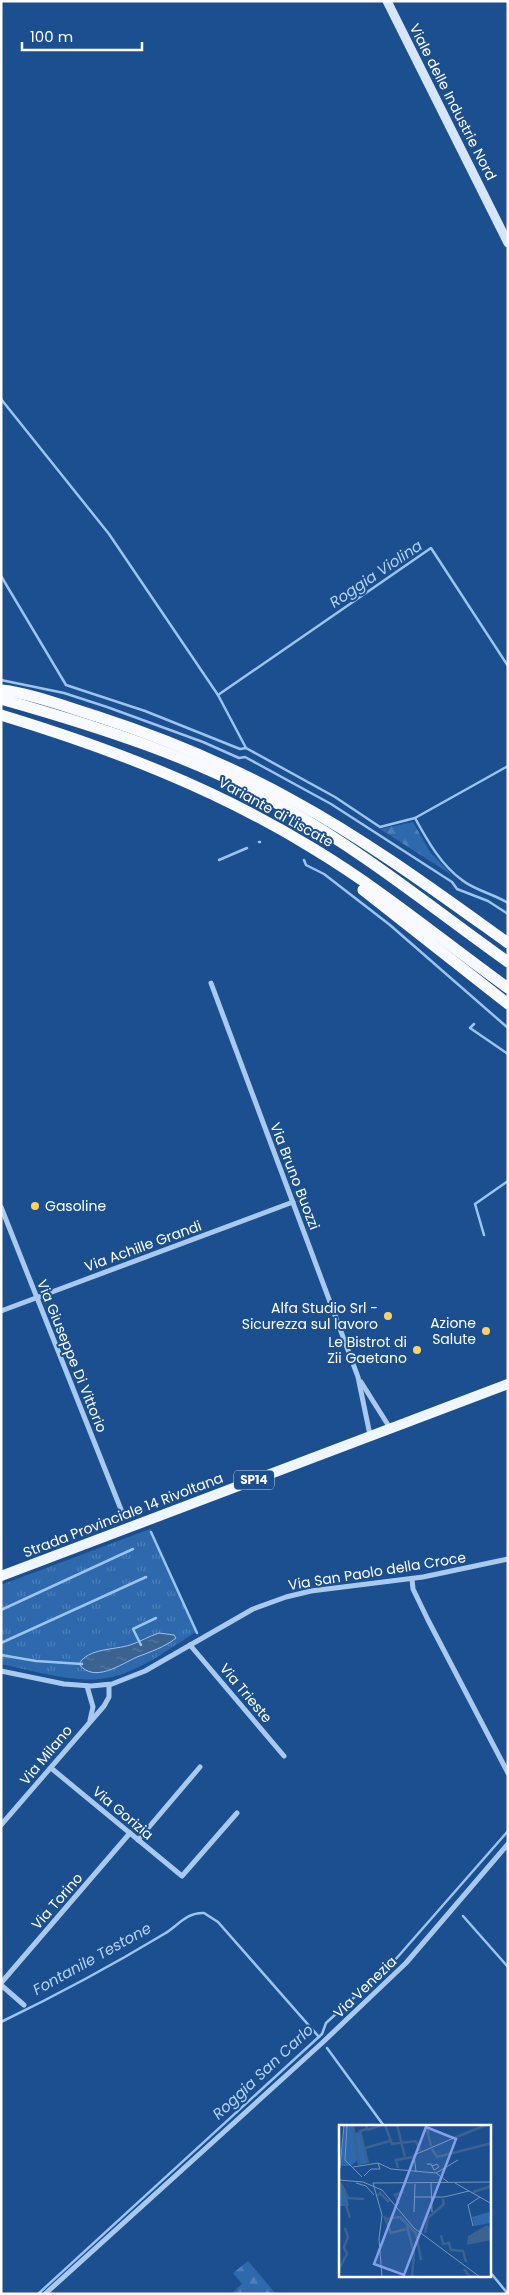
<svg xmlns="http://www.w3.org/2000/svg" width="509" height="2295" viewBox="0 0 509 2295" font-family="Poppins,sans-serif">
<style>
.grass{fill:url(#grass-tufts)}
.forest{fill:url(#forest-firs)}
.water{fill:url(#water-ripples);stroke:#9cc4f0}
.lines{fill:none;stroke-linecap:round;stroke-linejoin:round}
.stream{stroke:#9cc4f0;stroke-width:2.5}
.minor{stroke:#a9c9ee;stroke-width:5}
.secondary{stroke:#d6e6fa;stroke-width:9}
.primary{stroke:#f0f6ff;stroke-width:10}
.trunk{stroke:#f8faff;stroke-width:11}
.poi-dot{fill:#ffd166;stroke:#1b4f8f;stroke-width:2}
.labels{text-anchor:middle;stroke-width:4;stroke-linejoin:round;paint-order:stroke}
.shield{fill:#1b4f8f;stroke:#bbcadd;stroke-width:1}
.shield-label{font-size:12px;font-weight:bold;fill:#fff}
.street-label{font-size:14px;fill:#fff;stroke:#1b4f8f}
.poi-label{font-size:14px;fill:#fff;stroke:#1b4f8f;text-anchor:end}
.water-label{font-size:15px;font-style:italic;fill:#b5d3f5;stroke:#1b4f8f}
.inset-river{fill:none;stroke:#3c6290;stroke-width:2.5}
.inset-road{fill:none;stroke:#7695bc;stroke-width:1}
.view{fill:#839eea;fill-opacity:0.15;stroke:#839eea;stroke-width:2.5}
.inset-edge{fill:none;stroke:#fff;stroke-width:2.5}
</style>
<defs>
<pattern id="grass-tufts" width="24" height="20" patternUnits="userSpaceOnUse" patternTransform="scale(1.25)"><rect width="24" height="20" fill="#2e69ad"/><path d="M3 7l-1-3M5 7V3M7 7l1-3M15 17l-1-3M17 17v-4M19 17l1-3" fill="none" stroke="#4d80b9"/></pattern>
<pattern id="forest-firs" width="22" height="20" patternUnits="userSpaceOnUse" patternTransform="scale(1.25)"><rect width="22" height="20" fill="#2e69ad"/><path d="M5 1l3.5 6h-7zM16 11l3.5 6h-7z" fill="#4d80b9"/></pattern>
<pattern id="water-ripples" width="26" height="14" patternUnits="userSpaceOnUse" patternTransform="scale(1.25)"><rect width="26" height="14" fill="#3c6290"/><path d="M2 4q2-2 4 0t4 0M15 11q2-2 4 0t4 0" fill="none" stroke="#597aa1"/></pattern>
</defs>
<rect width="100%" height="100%" fill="#1b4f8f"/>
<path class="grass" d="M 150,1529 L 196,1632 C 170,1648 142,1670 112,1677 C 78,1685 34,1671 1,1664 L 1,1585 Z"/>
<g class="forest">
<polygon points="413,822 430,852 452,875 380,829"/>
<polygon points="248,2261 276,2294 231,2294 242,2284 233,2273"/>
</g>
<path class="water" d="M 159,1633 L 174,1635 L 176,1638 C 165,1647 150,1652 137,1657 C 121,1664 94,1684 79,1664 C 88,1648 115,1650 130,1645 C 140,1642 149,1636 159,1633 Z"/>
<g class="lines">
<g class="stream">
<polyline points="1,399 109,534 218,695 246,748"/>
<polyline points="1,576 66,685 145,711 240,749 246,748 335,797 380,827 415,818 508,766"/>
<polyline points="1,680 64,693 107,707 203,742 239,758 245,757 331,804 452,882 457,889 488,901 508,914"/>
<polyline points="218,695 431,548 508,666"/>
<path d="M 415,818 C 427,840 441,865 462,880 C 474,890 494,894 508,903"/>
<polyline points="259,842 260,842"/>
<polyline points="219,860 247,848"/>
<polyline points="304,860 306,865 324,874 390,925 508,1028"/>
<polyline points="474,1024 470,1028 508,1054"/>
<polyline points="484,1235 475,1204 508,1181"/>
<polyline points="151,1532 197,1633"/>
<polyline points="1,1610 133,1549"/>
<polyline points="1,1643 146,1577"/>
<polyline points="141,1645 133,1629 156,1618"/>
<polyline points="1,1655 36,1661 82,1664"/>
<polyline points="463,1916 508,1967"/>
<path d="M 1,2022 C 57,1995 111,1966 164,1934 C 178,1926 186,1912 204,1913 L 218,1922 L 319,2037"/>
<polyline points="327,2048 384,2126"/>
<polyline points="490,2272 508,2294"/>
<polyline points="38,2294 322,2034 326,2023 395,1960 508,1831"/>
</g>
<g class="minor">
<polyline points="211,983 358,1377 370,1435"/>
<polyline points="1,1207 122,1512"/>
<polyline points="1,1311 293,1202"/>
<polyline points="361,1382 390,1428"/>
<polyline points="412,1579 413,1589 428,1620 508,1773"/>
<polyline points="190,1645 284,1756"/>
<polyline points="1,1671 64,1684 91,1686 112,1684 145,1671 253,1609 286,1597 311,1591 423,1577 508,1559"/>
<polyline points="87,1686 93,1707 90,1720"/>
<polyline points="51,1768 182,1876 237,1813"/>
<polyline points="1,1825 104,1706 109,1697 109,1685"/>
<polyline points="138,1840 200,1767"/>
<polyline points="1,1983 130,1833"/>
<polyline points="1,1985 24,2005"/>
<polyline points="45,2294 322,2043 406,1963 508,1844"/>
</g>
<polyline class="secondary" points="387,1 508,243"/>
<polyline class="primary" points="1,1576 508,1384"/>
<g class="trunk">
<path d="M 1,690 C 27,692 70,708 96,716 C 164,738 231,766 294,801 C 369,842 438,893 508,943"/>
<path d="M 1,699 C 100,727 197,758 287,809 C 365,853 435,910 508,962"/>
<path d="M 1,715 C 110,748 217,789 314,849 C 382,890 443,941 508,988"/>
<polyline points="363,890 508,1004"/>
</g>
</g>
<g class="poi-dot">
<circle cx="35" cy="1206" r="5"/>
<circle cx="388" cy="1316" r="5"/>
<circle cx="486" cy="1331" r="5"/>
<circle cx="417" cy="1350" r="5"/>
</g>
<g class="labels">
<rect class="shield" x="234" y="1470.5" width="40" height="19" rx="4"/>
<g class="shield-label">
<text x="254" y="1484">SP14</text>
</g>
<g class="street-label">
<text transform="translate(453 102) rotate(63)" y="5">Viale delle Industrie Nord</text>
<text transform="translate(276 812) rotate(29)" y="5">Variante di Liscate</text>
<text transform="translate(295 1176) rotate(69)" y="5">Via Bruno Buozzi</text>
<text transform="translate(143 1246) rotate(-20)" y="5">Via Achille Grandi</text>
<text transform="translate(72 1356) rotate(68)" y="5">Via Giuseppe Di Vittorio</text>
<text transform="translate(123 1515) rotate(-21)" y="5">Strada Provinciale 14 Rivoltana</text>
<text transform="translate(377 1571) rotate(-9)" y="5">Via San Paolo della Croce</text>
<text transform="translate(246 1693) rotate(50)" y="5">Via Trieste</text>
<text transform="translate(46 1755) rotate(-50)" y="5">Via Milano</text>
<text transform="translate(123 1813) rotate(40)" y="5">Via Gorizia</text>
<text transform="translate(57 1901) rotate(-49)" y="5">Via Torino</text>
<text transform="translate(365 1987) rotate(-44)" y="5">Via Venezia</text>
</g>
<g class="poi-label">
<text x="45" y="1211" text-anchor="start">Gasoline</text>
<text x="378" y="1313">Alfa Studio Srl -<tspan x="378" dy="16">Sicurezza sul lavoro</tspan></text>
<text x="476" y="1328">Azione<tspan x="476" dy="16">Salute</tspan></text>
<text x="407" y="1347">Le Bistrot di<tspan x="407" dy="16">Zii Gaetano</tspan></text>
</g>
<g class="water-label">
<text transform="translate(376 574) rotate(-34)" y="5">Roggia Violina</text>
<text transform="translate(92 1959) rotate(-29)" y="5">Fontanile Testone</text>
<text transform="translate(263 2072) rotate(-43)" y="5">Roggia San Carlo</text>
</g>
</g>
<g transform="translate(339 2125)">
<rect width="152" height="152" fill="#1b4f8f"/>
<path d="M 5,0 L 14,0 L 14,8 L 22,7 L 29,38 L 20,40 L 19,35 L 12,41 L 2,41 Z" fill="#2e69ad"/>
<path d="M 150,87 L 152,98 L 135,101 L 133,92 Z" fill="#2e69ad"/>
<path d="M 0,43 L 3,63 L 6,63 L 10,81 L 0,81 Z" fill="#2e69ad"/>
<path d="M 148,100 L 152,104 L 152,115 L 128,120 L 129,111 Z" fill="#3c6290"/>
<path class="inset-river" d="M 14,0 L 20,40M 27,0 L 28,4 L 21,6 L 29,38M 46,0 L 53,19 L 77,16 L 81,26M 58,0 L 66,32M 87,0 L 92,21M 28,5 L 43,0M 115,13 L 147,0M 26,23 L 51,16M 93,24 L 98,32 L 153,18M 59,43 L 57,35 L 74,32M 2,58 L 9,73 L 25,74M 134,67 L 153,61M 39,71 L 41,68 L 50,77M 6,77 L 11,93M 60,79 L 56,70 L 65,66M 45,91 L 52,108 L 67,104M 47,94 L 61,92 L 77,108 L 82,135M 68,101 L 75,128 L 73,152M 86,108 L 89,93 L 105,79 L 104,74M 102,110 L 104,119 L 110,118 L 112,125 L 124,126 L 127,137M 0,144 L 8,129 L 5,122 L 9,112 L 6,103M 125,144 L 130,151 L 137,152"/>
<path class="inset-road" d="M 8,0 L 6,35 L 23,52M 88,39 L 92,39 L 95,45 L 100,42 L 98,39 L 93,41M 14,42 L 39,38 L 52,44 L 97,48 L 109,57M 1,43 L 5,0M 77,47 L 75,30 L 115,13M 97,48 L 119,35M 25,51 L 32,44 L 41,44 L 39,38M 0,55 L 24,57 L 43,65 L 75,103 L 141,152M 17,58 L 27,61 L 35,70M 92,58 L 93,87M 116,58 L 153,79M 75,72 L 105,72 L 130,66M 75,87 L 76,59M 134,101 L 129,80 L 141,72M 43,152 L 40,114 L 43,90 L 34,58 L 153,57"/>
<path class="view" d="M 87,2 L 117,14 L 65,150 L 35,139 Z"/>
<rect width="152" height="152" class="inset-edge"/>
</g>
<rect width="509" height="2295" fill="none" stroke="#ffffff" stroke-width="5"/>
<path d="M22 42v8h120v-8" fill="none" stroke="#ffffff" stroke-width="2.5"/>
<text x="30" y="42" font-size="15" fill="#ffffff" stroke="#1b4f8f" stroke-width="4" paint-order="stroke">100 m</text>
</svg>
